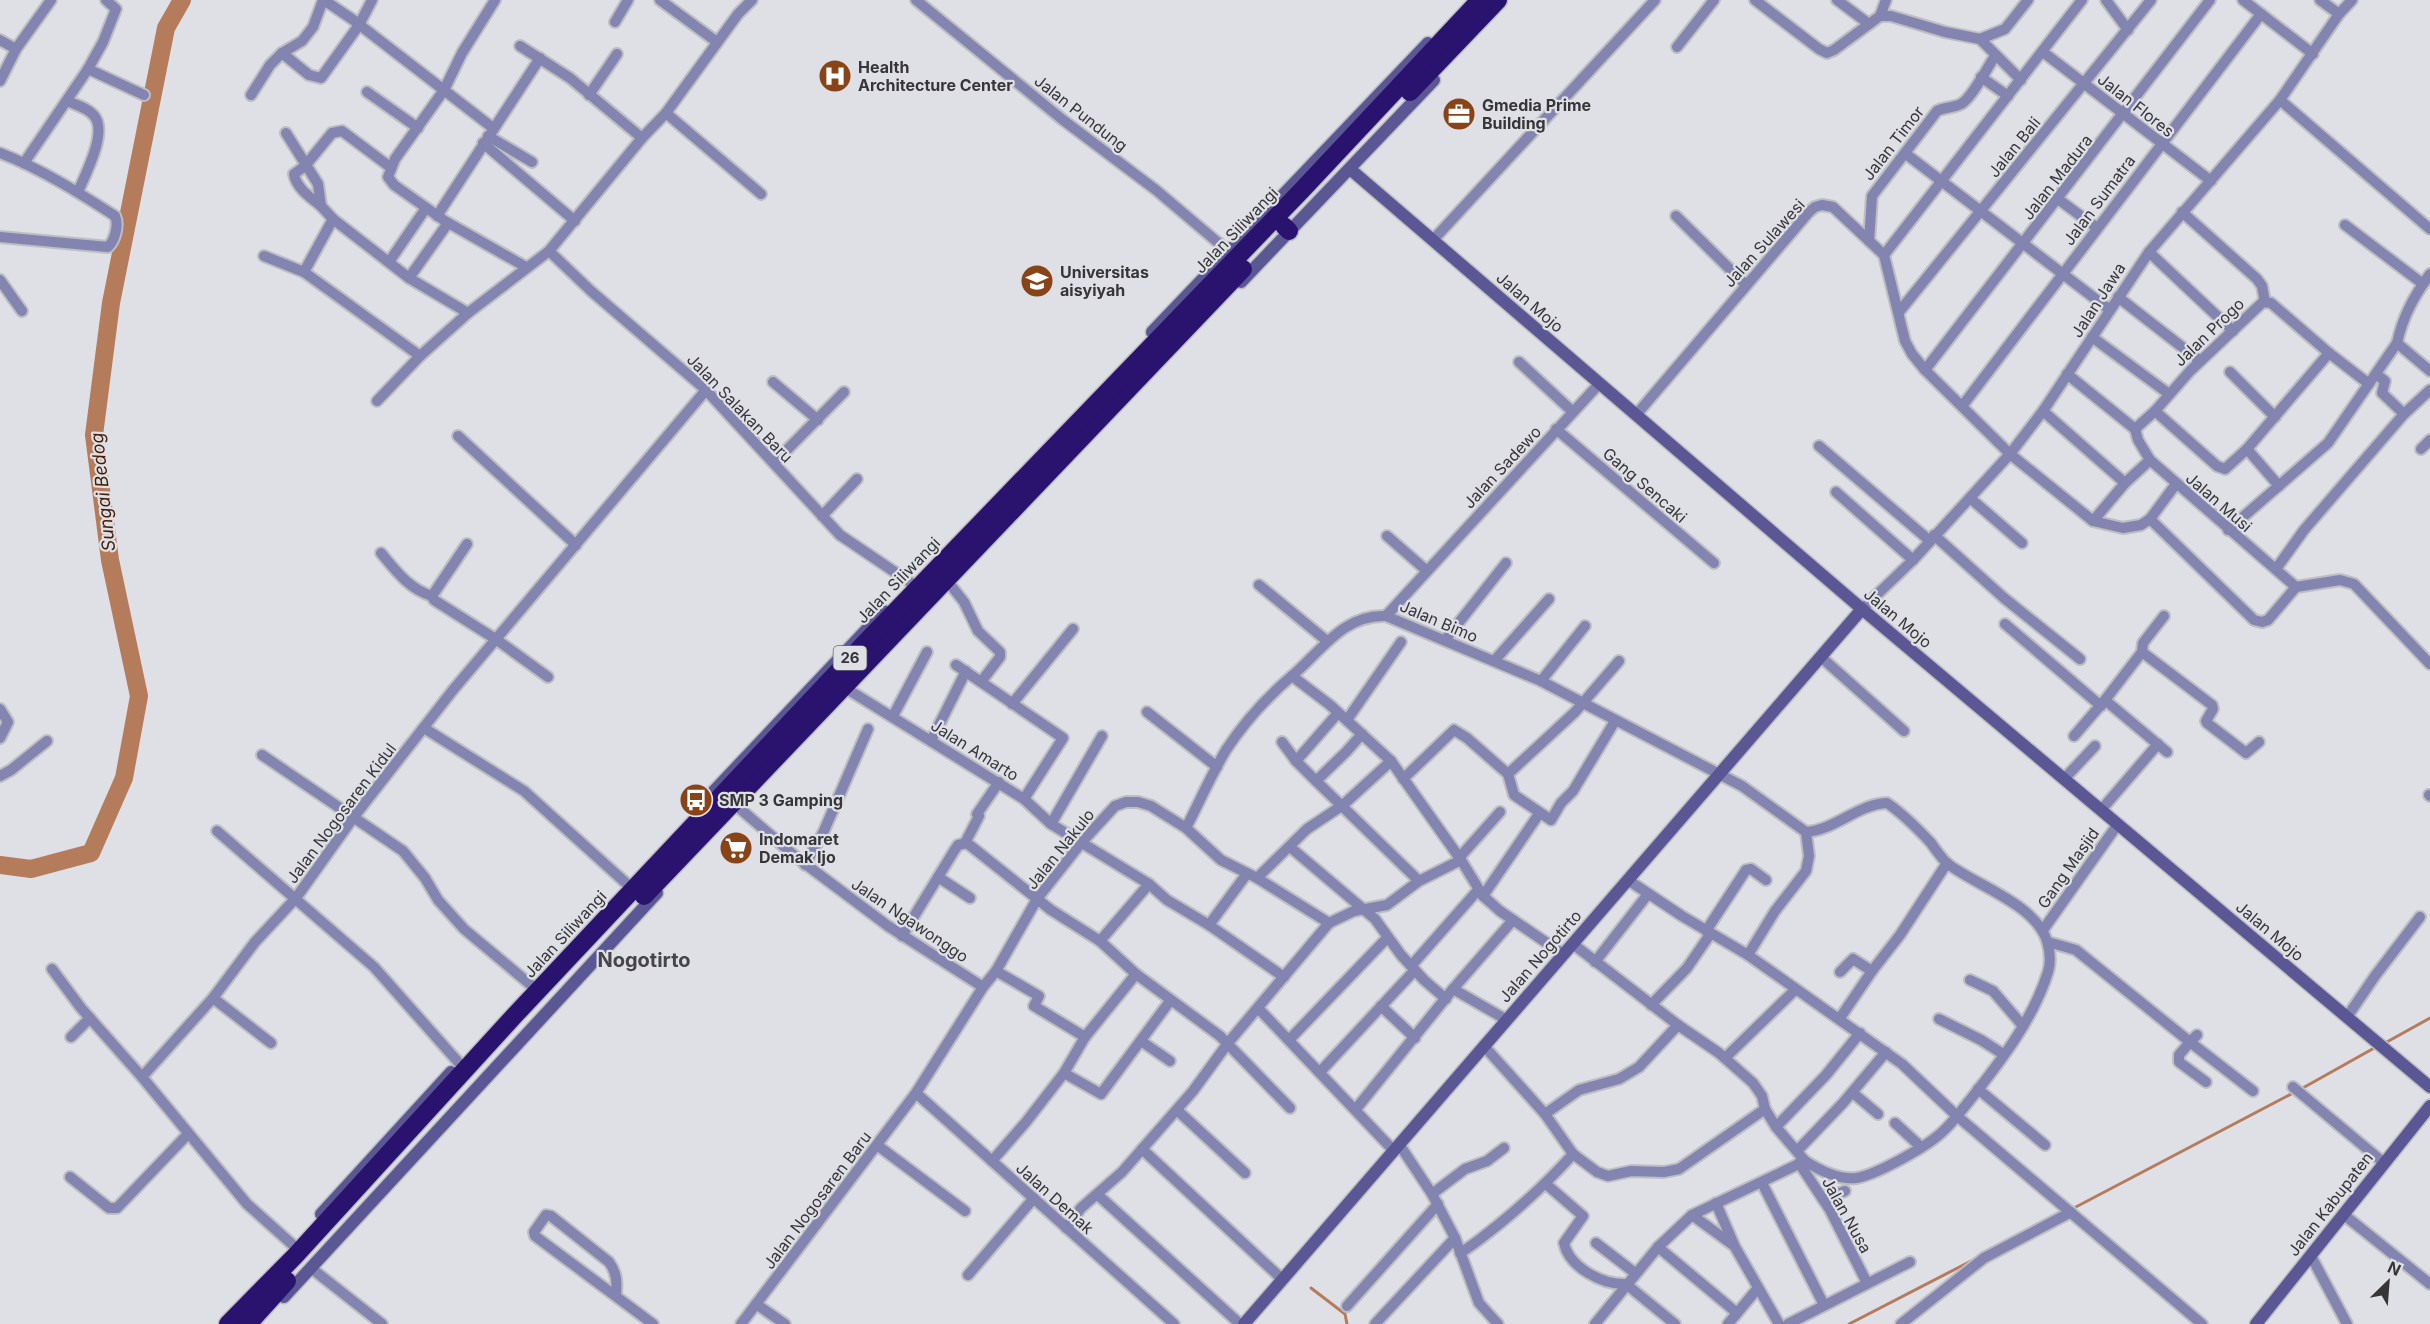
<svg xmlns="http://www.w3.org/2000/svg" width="2430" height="1324" viewBox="0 0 2430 1324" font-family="Inter,sans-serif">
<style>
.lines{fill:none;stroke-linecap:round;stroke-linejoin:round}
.stream{stroke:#b57c5c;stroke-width:3}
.river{stroke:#b57c5c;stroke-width:18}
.street-casing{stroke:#bdbdc3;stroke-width:14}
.secondary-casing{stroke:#bdbdc3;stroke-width:15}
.highway-casing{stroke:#bdbdc3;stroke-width:21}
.street{stroke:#8484b0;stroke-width:10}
.secondary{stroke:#5b5795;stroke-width:12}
.highway{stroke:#2a126f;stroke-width:18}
.labels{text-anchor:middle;stroke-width:4.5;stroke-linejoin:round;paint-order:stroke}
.shield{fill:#dfdfe6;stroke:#69696d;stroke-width:1.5}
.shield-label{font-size:15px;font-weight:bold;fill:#363639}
.poi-label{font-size:16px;font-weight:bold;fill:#363639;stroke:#dfdfe6;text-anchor:start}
.street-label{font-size:16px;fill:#363639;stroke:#dfdfe6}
.water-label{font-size:18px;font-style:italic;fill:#441e04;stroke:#dfdfe6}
.quarter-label{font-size:20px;font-weight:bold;fill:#45454b;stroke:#dfdfe6}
</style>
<rect width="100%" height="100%" fill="#dfdfe6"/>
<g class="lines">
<g class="stream">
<polyline points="2385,1043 2430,1018"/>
<polyline points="2301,1089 2376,1047"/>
<polyline points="2072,1209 2295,1092"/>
<polyline points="1311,1288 1345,1314 1347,1324"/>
<polyline points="1849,1324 1973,1260"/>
</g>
<polyline class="river" points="0,865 31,869 91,853 124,778 139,696 110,560 94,435 111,303 166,28 182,0"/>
<g class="street-casing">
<g id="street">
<polyline points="324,0 352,19 493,128"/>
<polyline points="495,0 462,53 444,90 395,159 388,177 394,185 445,221 526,267"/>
<polyline points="660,0 717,42"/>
<polyline points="916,0 1063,120 1156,190 1228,251"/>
<polyline points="1755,0 1819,49 1827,53 1834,50 1880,16 1891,16 1945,32 1980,39 2005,29 2028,0"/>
<polyline points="1837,0 1869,24"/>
<polyline points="2106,0 2128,30"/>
<polyline points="2243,0 2313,54"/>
<polyline points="2320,0 2339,14"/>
<polyline points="1880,16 1886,0"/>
<polyline points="615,22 628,0"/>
<polyline points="1980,39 2021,80"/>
<polyline points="0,40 16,49"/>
<polyline points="520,46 570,78 642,138"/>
<polyline points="1677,47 1714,0"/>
<polyline points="2043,52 2211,181"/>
<polyline points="282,53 309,75 321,78 359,25 372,0"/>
<polyline points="88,69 144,95"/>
<polyline points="1981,77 2008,96"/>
<polyline points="0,81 16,49 51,0"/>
<polyline points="367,92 418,128"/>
<polyline points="251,95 270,65 282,53 302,41 313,27 323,0"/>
<polyline points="589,95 617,54"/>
<polyline points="2280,100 2430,229"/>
<path d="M 67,101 C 76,105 89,108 95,117 C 107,134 85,175 78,192"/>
<polyline points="666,113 761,194"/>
<polyline points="286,133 318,184 321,206 333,219 409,278 468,313"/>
<polyline points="488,136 532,162"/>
<polyline points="483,143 575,221"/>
<path d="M 0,153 C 41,169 78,192 115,216 C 119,225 115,240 108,247 L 0,237"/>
<polyline points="1906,154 2110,310"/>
<polyline points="24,163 88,69 103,42 116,9 106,0"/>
<polyline points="2058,199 2097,228"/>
<path d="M 321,206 C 311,198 296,188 294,174 L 305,166 L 332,133 L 342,131 L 390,167"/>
<polyline points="2182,212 2257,279 2262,286 2265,302"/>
<polyline points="437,216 540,58"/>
<polyline points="1676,216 1746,285"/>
<polyline points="333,219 304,272 420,356"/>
<polyline points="2345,225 2423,284"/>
<polyline points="1433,240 1655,0"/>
<path d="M 1869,241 L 1872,196 L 1937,111 C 1945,107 1953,108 1961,104 C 1972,98 1987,68 1995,56"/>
<polyline points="549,251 591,291 706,390 840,535 911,583"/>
<polyline points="2149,252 2233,331"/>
<polyline points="1884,255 2082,0"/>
<polyline points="264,256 304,272"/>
<polyline points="389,262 426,208"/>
<path d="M 2430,274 C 2414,296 2403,316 2397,343 L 2430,371"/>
<polyline points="409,278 448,223"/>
<polyline points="0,280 22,311"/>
<polyline points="2118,297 2200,361"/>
<polyline points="1899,312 2151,0"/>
<polyline points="2092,337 2169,394"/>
<polyline points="1519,362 1573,412"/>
<polyline points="1925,370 2210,0"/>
<polyline points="2230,372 2275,417"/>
<polyline points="2067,374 2135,429"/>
<polyline points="773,382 818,420"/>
<polyline points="377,401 420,356 468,313 549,251 642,138 666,113 738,14 752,0"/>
<polyline points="1963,405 2261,14"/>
<polyline points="2043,411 2125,483 2093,521"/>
<polyline points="2155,411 2217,466 2225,469 2247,449 2329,353"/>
<polyline points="2404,414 2430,390"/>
<polyline points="1636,415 1809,212 1815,207 1822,205 1833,207 1884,255 1905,341 1912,354 1925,370 2010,454 2093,521 2123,528 2141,525 2150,519 2176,484"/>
<polyline points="1556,429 1714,563"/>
<polyline points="2135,429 2155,411 2190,371 2263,302 2271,303 2329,353 2369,384"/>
<polyline points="2135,429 2138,440 2150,460 2296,587"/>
<polyline points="458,436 576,545"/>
<polyline points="1819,446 1930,541"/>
<polyline points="2247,449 2279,486"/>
<polyline points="2421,449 2430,440"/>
<polyline points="774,463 844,392"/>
<polyline points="2125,483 2150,460"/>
<polyline points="1836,492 1913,560"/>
<polyline points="1970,498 2022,543"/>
<polyline points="822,516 857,479"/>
<polyline points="2150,519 2254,620 2262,622 2268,620 2296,587 2340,580 2354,584 2430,664"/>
<polyline points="2228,530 2328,443 2397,343"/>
<polyline points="1934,535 2004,598 2080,659"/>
<polyline points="1387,536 1427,571"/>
<polyline points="467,544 432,596 434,600 497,640 548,677"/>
<path d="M 381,553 C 396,571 409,589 432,596"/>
<polyline points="2276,569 2304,530 2404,414 2382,393 2385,381 2376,374"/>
<polyline points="949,583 964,602 978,631 1000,652 1000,657 981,682"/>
<polyline points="1259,585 1327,641"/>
<polyline points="1862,609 1913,560 2010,454 2043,411 2149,252 2280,100 2339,14 2352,0"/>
<polyline points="1386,616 1599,384"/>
<polyline points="2005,624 2101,706"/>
<polyline points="1445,640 1506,563"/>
<polyline points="2142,652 2212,705 2213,709 2206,721 2207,723 2246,753 2259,742"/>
<polyline points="1821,657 1904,731"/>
<polyline points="1494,661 1549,599"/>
<polyline points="956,665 1063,738 1024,799"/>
<polyline points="1292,676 1330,705 1391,761 1461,860 1483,896 1500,911 1563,954"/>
<polyline points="1541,681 1585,626"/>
<polyline points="847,689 1024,799 1051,824 1149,884 1167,900 1209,925 1284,977"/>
<polyline points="2105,700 2167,752"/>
<polyline points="1012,704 1073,629"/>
<polyline points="0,709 8,722 0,738"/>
<polyline points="1147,712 1217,767"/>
<polyline points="893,716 927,652"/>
<polyline points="1347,720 1401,642"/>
<polyline points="424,728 524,791 627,884"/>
<polyline points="2074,736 2105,700 2142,652 2143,643 2164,616"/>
<polyline points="931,741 966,671"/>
<polyline points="1282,742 1296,761 1312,777 1419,881"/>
<polyline points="262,755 403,851 425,878 438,900 464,929 532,986"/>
<polyline points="1296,761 1338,713"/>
<polyline points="1508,774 1514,795 1551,820 1561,803 1573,791 1615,721"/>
<polyline points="1508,774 1575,712 1619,661"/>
<polyline points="0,776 11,770 47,741"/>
<polyline points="2065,778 2095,746"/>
<polyline points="1403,779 1454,730 1467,738 1508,774"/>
<polyline points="1316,781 1346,752 1362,734"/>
<polyline points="2429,795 2430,796"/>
<polyline points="738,807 796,857 888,926 983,987"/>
<polyline points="2102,809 2158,744"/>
<polyline points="1051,824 1102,736"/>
<path d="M 1186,828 C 1199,803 1211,775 1226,750 C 1245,721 1267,697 1293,675 C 1322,650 1344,614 1386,616 L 1541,681 L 1742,786 L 1806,832 C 1835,830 1858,804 1887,803 C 1903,814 1918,829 1931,843 C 1936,850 1942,859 1948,864 C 1977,886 2035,904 2047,941 C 2050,951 2051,962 2048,972 C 2033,1020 2000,1062 1970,1100 C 1960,1112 1952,1124 1940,1134 C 1924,1148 1876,1175 1856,1178 C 1838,1180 1819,1170 1805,1161 L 1692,1215 L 1658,1247 L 1595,1324"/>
<polyline points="217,831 374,967 459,1063"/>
<polyline points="965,843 979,816 977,814 999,782"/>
<polyline points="1290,847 1375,919 1401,955 1424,980 1446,999"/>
<polyline points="1459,858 1500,812"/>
<polyline points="805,865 823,833 868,729"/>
<polyline points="938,877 970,898"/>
<polyline points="1257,878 1307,829 1343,805 1391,761"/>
<polyline points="1628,880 1682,916 1748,955 1902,1064 1957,1116 2202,1324"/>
<polyline points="1483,896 1539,814"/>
<polyline points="1209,925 1246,875"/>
<polyline points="2043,930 2118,824"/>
<polyline points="1706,931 1746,870 1751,869 1766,880"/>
<polyline points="902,936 954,851 958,845 967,843 1051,910 1100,941 1136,974 1220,1036 1290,1108"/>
<polyline points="1100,941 1149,884"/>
<polyline points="2048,942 2076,950 2190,1042 2179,1055 2179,1062 2206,1082"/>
<polyline points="1573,944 1678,1025 1719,1053 1753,1083 1762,1096 1765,1109"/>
<polyline points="1748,955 1775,911 1806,871 1809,856 1806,832"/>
<polyline points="1595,962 1648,894"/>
<polyline points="1412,965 1478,890"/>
<polyline points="52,969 81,1008 142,1077"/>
<polyline points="996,971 1039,996 1034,1006 1085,1037"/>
<polyline points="1840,972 1853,959 1872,971"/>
<polyline points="1970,980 1993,991 2023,1026"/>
<polyline points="1453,989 1507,1020"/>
<polyline points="213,998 271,1043"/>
<polyline points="1651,1005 1687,968 1711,933"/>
<polyline points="1381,1006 1415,1038"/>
<polyline points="1258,1008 1394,1151"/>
<polyline points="2347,1017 2375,976 2420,917"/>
<polyline points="1840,1018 1872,971 1900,935 1947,863"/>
<polyline points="1939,1019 1981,1040 2003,1054"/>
<polyline points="2197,1035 2190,1042 2253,1091"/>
<polyline points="71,1037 90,1018"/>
<polyline points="1289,1040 1387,938"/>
<polyline points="1141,1041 1170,1061"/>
<polyline points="1484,1046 1545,1114 1573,1154"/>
<polyline points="1725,1058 1795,990"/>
<polyline points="1320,1072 1415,970"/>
<polyline points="1064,1073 1101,1094 1170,1001"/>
<polyline points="2293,1087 2384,1163"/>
<polyline points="1978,1089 2045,1145"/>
<polyline points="916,1093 1174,1324"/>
<polyline points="1853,1093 1878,1114"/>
<polyline points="1356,1109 1453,989 1513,920"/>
<polyline points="1177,1110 1245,1173"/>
<polyline points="1545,1114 1579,1090 1619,1079 1639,1067 1678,1025"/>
<polyline points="1895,1123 1921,1147"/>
<polyline points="1776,1127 1826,1075 1860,1033"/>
<polyline points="1399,1144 1432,1194 1455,1238 1479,1303 1498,1324"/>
<polyline points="877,1145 965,1211"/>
<polyline points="1142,1149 1282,1279"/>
<polyline points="1797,1151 1843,1103 1886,1052"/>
<polyline points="992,1161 1026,1122 1064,1073 1085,1037 1136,974"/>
<polyline points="1799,1163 1830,1210 1867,1283"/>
<polyline points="70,1177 109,1208 117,1208 188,1134"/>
<polyline points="1762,1183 1824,1305"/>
<path d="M 1546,1184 L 1583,1216 L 1564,1243 C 1569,1267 1602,1285 1626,1284 L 1675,1324"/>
<polyline points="1432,1194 1465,1169 1487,1161 1504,1148"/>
<polyline points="1098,1195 1240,1324"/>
<polyline points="1823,1199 1845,1191"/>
<polyline points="1716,1203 1735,1247 1779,1324"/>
<polyline points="2343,1214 2430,1284"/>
<polyline points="1692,1215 1733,1245"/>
<polyline points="1066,1228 1081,1208 1122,1172 1193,1091 1228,1043 1329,923 1354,911 1387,905 1419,881 1461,860"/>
<polyline points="1596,1243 1635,1273"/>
<polyline points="294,1246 247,1204 142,1077 213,998 255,942 296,898 353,818 453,690 706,390"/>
<polyline points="1658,1247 1737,1313"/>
<path d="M 1460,1253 C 1474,1245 1485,1235 1498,1225 C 1525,1203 1549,1181 1573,1154 L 1597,1172 L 1608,1176 L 1631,1171 L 1664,1172 L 1679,1169 L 1765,1109 L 1776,1127 L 1805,1161"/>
<polyline points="2311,1256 2347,1324"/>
<polyline points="311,1268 382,1324"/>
<polyline points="968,1275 1034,1198"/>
<path d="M 616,1295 C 617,1282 617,1273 609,1262 L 551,1216 L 546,1215 L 534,1232 L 535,1236 L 653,1324"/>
<polyline points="756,1304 785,1324"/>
<polyline points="1347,1306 1438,1204"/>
<polyline points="741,1324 916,1093 983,987 996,971 1037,899 1082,842 1115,806 1126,802 1138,802 1151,806 1186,828 1221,860 1257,878 1329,923"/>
<polyline points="1375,1324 1455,1238"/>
<polyline points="1728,1324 1758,1288"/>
<polyline points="1788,1324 1910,1262"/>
<polyline points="1901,1324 1984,1258 2071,1212"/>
</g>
</g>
<g class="secondary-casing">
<g id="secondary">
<polyline points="1350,169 1862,609 2430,1087"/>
<polyline points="1241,282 1434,80"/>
<polyline points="1152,332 1428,43"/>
<polyline points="711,794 884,611"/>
<polyline points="321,1214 451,1072"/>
<polyline points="284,1297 657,893"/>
<polyline points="1244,1324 1862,609"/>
<polyline points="2256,1324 2430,1106"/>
</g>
</g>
<g class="highway-casing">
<g id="highway">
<polyline points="1410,92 1498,0"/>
<polyline points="1284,226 1289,231"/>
<polyline points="644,896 1243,269"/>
<polyline points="228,1324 295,1256 515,1015 862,646 1302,190 1480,0"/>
<polyline points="248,1324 287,1281"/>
</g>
</g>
<use href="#street" class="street"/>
<use href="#secondary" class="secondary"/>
<use href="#highway" class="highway"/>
</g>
<defs>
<g id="hospital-disc" transform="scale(1.725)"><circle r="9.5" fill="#884417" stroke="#dfdfe6"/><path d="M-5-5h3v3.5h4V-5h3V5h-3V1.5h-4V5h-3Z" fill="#fff"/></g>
<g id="office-disc" transform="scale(1.725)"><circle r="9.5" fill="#884417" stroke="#dfdfe6"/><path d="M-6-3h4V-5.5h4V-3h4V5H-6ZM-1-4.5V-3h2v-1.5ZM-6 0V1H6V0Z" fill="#fff"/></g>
<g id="university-disc" transform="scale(1.725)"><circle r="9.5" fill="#884417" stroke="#dfdfe6"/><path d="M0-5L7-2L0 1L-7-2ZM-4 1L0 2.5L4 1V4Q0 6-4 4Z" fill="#fff"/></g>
<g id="bus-disc" transform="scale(1.725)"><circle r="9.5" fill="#884417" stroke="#dfdfe6"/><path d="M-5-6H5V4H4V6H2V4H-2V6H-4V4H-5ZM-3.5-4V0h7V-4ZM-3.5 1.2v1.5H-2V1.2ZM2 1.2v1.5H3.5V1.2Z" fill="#fff"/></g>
<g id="supermarket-disc" transform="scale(1.725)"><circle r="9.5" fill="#884417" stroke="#dfdfe6"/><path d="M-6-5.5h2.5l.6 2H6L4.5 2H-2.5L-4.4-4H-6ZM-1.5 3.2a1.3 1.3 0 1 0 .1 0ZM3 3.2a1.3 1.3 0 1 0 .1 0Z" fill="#fff"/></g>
</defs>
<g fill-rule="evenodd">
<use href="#hospital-disc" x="835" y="76"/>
<use href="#office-disc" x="1459" y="114"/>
<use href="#university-disc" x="1037" y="281"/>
<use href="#bus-disc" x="696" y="800"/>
<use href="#supermarket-disc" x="736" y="848"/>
</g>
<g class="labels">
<rect class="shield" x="833.5" y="646" width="33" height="24" rx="4.5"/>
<g class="shield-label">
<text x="850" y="663">26</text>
</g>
<g class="poi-label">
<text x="858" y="73">Health<tspan x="858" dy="18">Architecture Center</tspan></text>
<text x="1482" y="111">Gmedia Prime<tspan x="1482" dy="18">Building</tspan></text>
<text x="1060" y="278">Universitas<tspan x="1060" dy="18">aisyiyah</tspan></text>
<text x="719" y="806">SMP 3 Gamping</text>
<text x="759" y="845">Indomaret<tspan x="759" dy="18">Demak Ijo</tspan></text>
</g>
<g class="street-label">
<text transform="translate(2136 105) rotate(38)" y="6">Jalan Flores</text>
<text transform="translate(1081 113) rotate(38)" y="6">Jalan Pundung</text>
<text transform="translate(1893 143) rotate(-52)" y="6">Jalan Timor</text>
<text transform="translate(2014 147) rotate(-51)" y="6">Jalan Bali</text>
<text transform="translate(2057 177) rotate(-52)" y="6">Jalan Madura</text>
<text transform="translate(2099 200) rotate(-53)" y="6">Jalan Sumatra</text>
<text transform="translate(1236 230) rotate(-46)" y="6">Jalan Siliwangi</text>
<text transform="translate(1764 243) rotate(-48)" y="6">Jalan Sulawesi</text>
<text transform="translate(2098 300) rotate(-57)" y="6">Jalan Jawa</text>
<text transform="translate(1530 302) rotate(41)" y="6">Jalan Mojo</text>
<text transform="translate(2209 332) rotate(-44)" y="6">Jalan Progo</text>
<text transform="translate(740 408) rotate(46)" y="6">Jalan Salakan Baru</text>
<text transform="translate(1502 467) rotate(-47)" y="6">Jalan Sadewo</text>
<text transform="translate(1645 485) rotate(41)" y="6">Gang Sencaki</text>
<text transform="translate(2219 502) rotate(41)" y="6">Jalan Musi</text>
<text transform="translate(898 580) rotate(-46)" y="6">Jalan Siliwangi</text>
<text transform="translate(1898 618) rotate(40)" y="6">Jalan Mojo</text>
<text transform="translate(1439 621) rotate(23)" y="6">Jalan Bimo</text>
<text transform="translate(975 750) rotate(32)" y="6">Jalan Amarto</text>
<text transform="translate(341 813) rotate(-53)" y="6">Jalan Nogosaren Kidul</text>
<text transform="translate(1060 849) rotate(-51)" y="6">Jalan Nakulo</text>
<text transform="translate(2068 868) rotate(-55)" y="6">Gang Masjid</text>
<text transform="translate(910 920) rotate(34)" y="6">Jalan Ngawonggo</text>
<text transform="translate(2270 931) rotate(40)" y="6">Jalan Mojo</text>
<text transform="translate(565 934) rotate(-47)" y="6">Jalan Siliwangi</text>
<text transform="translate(1540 956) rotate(-49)" y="6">Jalan Nogotirto</text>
<text transform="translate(1055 1198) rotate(42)" y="6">Jalan Demak</text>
<text transform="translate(817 1200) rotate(-53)" y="6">Jalan Nogosaren Baru</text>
<text transform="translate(2330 1204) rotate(-52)" y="6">Jalan Kabupaten</text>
<text transform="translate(1847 1215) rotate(61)" y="6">Jalan Nusa</text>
</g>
<g class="water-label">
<text transform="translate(103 492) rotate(-96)" y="6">Sungai Bedog</text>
</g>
<g class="quarter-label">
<text x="644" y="967">Nogotirto</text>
</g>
</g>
<g transform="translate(2388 1282) rotate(25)" stroke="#dfdfe6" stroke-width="4.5" paint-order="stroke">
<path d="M0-4.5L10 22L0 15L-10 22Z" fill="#363639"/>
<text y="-9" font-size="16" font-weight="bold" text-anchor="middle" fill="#363639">N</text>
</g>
</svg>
